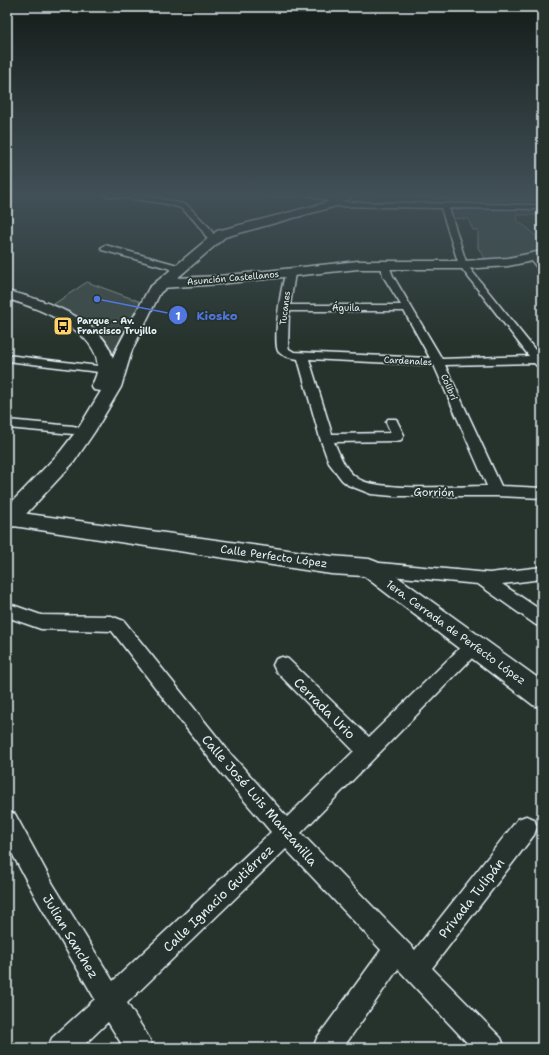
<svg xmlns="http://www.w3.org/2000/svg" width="549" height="1055" viewBox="0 0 549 1055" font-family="'Shantell Sans',sans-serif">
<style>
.green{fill:#3e4b47;stroke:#939ea0}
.water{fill:#636f6d;stroke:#98a3a5}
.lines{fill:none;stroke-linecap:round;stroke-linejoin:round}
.street-casing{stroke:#e8f1f8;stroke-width:3}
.secondary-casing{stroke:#e8f1f8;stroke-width:3}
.primary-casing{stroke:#e8f1f8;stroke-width:3}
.street{fill:#26332d;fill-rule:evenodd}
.secondary{fill:#26332d;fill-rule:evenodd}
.primary{fill:#26332d;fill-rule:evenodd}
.labels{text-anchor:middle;stroke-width:3.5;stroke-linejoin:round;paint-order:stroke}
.far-street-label{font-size:9px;fill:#e8f1f8;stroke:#26332d}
.far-poi-label{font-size:9px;font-weight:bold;fill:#e8f1f8;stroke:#26332d;text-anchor:start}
.street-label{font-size:11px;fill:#e8f1f8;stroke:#26332d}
.near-street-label{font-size:13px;fill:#e8f1f8;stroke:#26332d}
.leader{fill:none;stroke:#5077e0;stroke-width:1.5}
.callout-dot{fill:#5077e0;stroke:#26332d;stroke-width:1.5}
.mark-label{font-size:12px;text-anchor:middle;font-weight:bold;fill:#fff}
.callout-label{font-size:12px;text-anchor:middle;font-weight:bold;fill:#5077e0;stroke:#26332d;stroke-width:3.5;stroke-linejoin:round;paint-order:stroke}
</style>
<rect width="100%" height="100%" fill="#26332d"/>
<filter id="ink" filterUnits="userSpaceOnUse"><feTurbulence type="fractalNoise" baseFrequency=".025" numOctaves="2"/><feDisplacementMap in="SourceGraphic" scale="8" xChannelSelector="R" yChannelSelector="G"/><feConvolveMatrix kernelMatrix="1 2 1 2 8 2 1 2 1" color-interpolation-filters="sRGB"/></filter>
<g filter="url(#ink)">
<g class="green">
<polygon points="447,206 532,208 541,215 516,215 518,219 516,220 530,230 542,243 542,253 487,261 478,248 478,230 473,230 468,219 449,218"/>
<path d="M 87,282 L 144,303 C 141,309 137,312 132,318 C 123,330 117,347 113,361 L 51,306 Z"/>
</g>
<polygon class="water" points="372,194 542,194 542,201 462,200"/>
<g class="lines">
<g class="street-casing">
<g id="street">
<path d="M 104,194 L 126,194 L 162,199 L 187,205 L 210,228 L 217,241 L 216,243 L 210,243 C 203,231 194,218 182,209 C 171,202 123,198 108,196 Z"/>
<polygon points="265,194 300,194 296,196 269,196"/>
<path d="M 304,194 L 318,194 L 342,199 L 342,202 L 542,205 L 542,209 L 449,208 L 467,265 L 540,356 L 542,356 L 542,367 L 537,366 L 534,363 L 445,365 L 501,486 L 542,488 L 542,498 L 496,496 L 393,496 L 371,494 L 348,485 L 342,480 L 329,463 L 320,438 L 298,359 C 292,358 282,357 278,351 C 273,341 281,281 287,271 L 290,270 L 295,273 L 290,305 L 401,305 L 383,276 L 381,265 L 385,262 L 388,263 L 393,276 L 442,359 L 529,356 L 459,265 L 441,208 L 331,206 L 327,204 L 333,202 ZM 289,311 L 404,311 L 430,358 L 294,352 L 289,349 L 288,346 ZM 309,359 L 434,365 L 487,486 C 459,486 376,492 357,478 C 344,469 340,455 334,442 L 396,441 L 401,440 L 404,435 L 396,419 L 388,419 L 386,422 L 391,433 L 332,434 Z"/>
<polygon points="105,245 185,267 186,269 182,272 102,250 101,248"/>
<path d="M 533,254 C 541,256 542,264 542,271 L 539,270 L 529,257 Z"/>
<polygon points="7,355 107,367 111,368 113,370 111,372 107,373 7,361"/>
<polygon points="7,420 73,426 78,427 79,430 78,433 73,434 7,428"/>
<polygon points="369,562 489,573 542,567 542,579 502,584 542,611 542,627 536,625 478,584 369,574 363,572 361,568 363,564"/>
<polygon points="7,603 41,615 111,616 124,621 230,753 287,817 354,751 276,671 273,665 276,659 282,657 288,659 369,737 468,640 474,637 480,640 483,645 480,650 301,833 415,950 518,819 526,816 534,819 537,827 534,835 432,968 501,1038 505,1048 472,1048 398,969 343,1048 313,1048 317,1038 381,950 286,849 127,1003 149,1038 153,1048 124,1048 108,1022 81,1048 48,1048 52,1038 95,999 37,900 7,844 7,811 15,814 53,884 113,981 271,832 216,767 112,631 41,629 7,617"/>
</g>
</g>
<g class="secondary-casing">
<g id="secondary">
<polygon points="542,251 542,259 508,266 463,269 358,269 219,284 162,288 157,287 155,284 157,281 175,278 219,276 358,261 463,261 508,258"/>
<polygon points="7,511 331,556 369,559 377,562 542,681 542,708 533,705 364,576 331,574 7,525"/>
</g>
</g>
<g class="primary-casing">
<path id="primary" d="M 342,194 L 356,194 L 333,207 L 225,237 L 160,293 L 132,350 L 121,387 L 95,431 L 74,462 L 15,526 L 7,528 L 7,507 L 60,452 L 78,429 L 101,391 L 94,390 L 91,386 C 121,340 41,308 7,299 L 7,291 C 42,299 103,319 113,358 L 116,350 L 149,288 L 217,231 L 325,203 Z"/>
</g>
<use href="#street" class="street"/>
<use href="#secondary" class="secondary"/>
<use href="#primary" class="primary"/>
</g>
</g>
<linearGradient id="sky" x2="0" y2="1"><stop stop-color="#151c19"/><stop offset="0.57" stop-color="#415057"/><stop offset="1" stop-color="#415057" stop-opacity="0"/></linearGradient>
<rect width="549" height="342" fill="url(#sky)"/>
<defs>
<g id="bus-square" transform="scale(1)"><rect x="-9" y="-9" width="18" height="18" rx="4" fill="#ffd166" stroke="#26332d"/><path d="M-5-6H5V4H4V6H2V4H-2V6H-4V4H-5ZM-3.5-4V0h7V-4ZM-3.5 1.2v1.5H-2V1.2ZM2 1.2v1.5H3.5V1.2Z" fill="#111"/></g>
</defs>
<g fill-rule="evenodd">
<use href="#bus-square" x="63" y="326"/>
</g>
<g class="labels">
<g class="far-street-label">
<text transform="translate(233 278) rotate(-5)" y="3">Asunción Castellanos</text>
<text transform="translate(285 308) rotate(-83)" y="3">Tucanes</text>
<text x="346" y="311">Águila</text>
<text transform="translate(408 361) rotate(3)" y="3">Cardenales</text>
<text transform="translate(449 387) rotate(66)" y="3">Colibrí</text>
</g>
<g class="far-poi-label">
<text x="77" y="324">Parque - Av.<tspan x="77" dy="10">Francisco Trujillo</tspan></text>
</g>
<g class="street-label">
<text transform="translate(434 492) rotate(1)" y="4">Gorrión</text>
<text transform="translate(274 556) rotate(8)" y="4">Calle Perfecto López</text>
<text transform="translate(456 632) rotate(36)" y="4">1era. Cerrada de Perfecto López</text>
</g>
<g class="near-street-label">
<text transform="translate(325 708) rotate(45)" y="5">Cerrada Urio</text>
<text transform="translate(260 800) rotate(49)" y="5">Calle José Luis Manzanilla</text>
<text transform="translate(218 898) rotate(-44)" y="5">Calle Ignacio Gutiérrez</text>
<text transform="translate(471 898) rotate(-52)" y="5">Privada Tulipán</text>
<text transform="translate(71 936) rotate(59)" y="5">Julian Sanchez</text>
</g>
</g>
<path class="leader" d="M97 299L178 315"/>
<g class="callout-dot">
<circle cx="97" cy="299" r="4"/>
<circle cx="178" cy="315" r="10"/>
</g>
<g class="mark-label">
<text x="178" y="320">1</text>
</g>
<g class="callout-label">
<text x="217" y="320">Kiosko</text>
</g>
<rect width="549" height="1055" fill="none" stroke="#26332d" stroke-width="24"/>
<rect x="12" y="12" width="525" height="1031" fill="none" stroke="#e8f1f8" stroke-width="1.5" filter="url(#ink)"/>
</svg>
